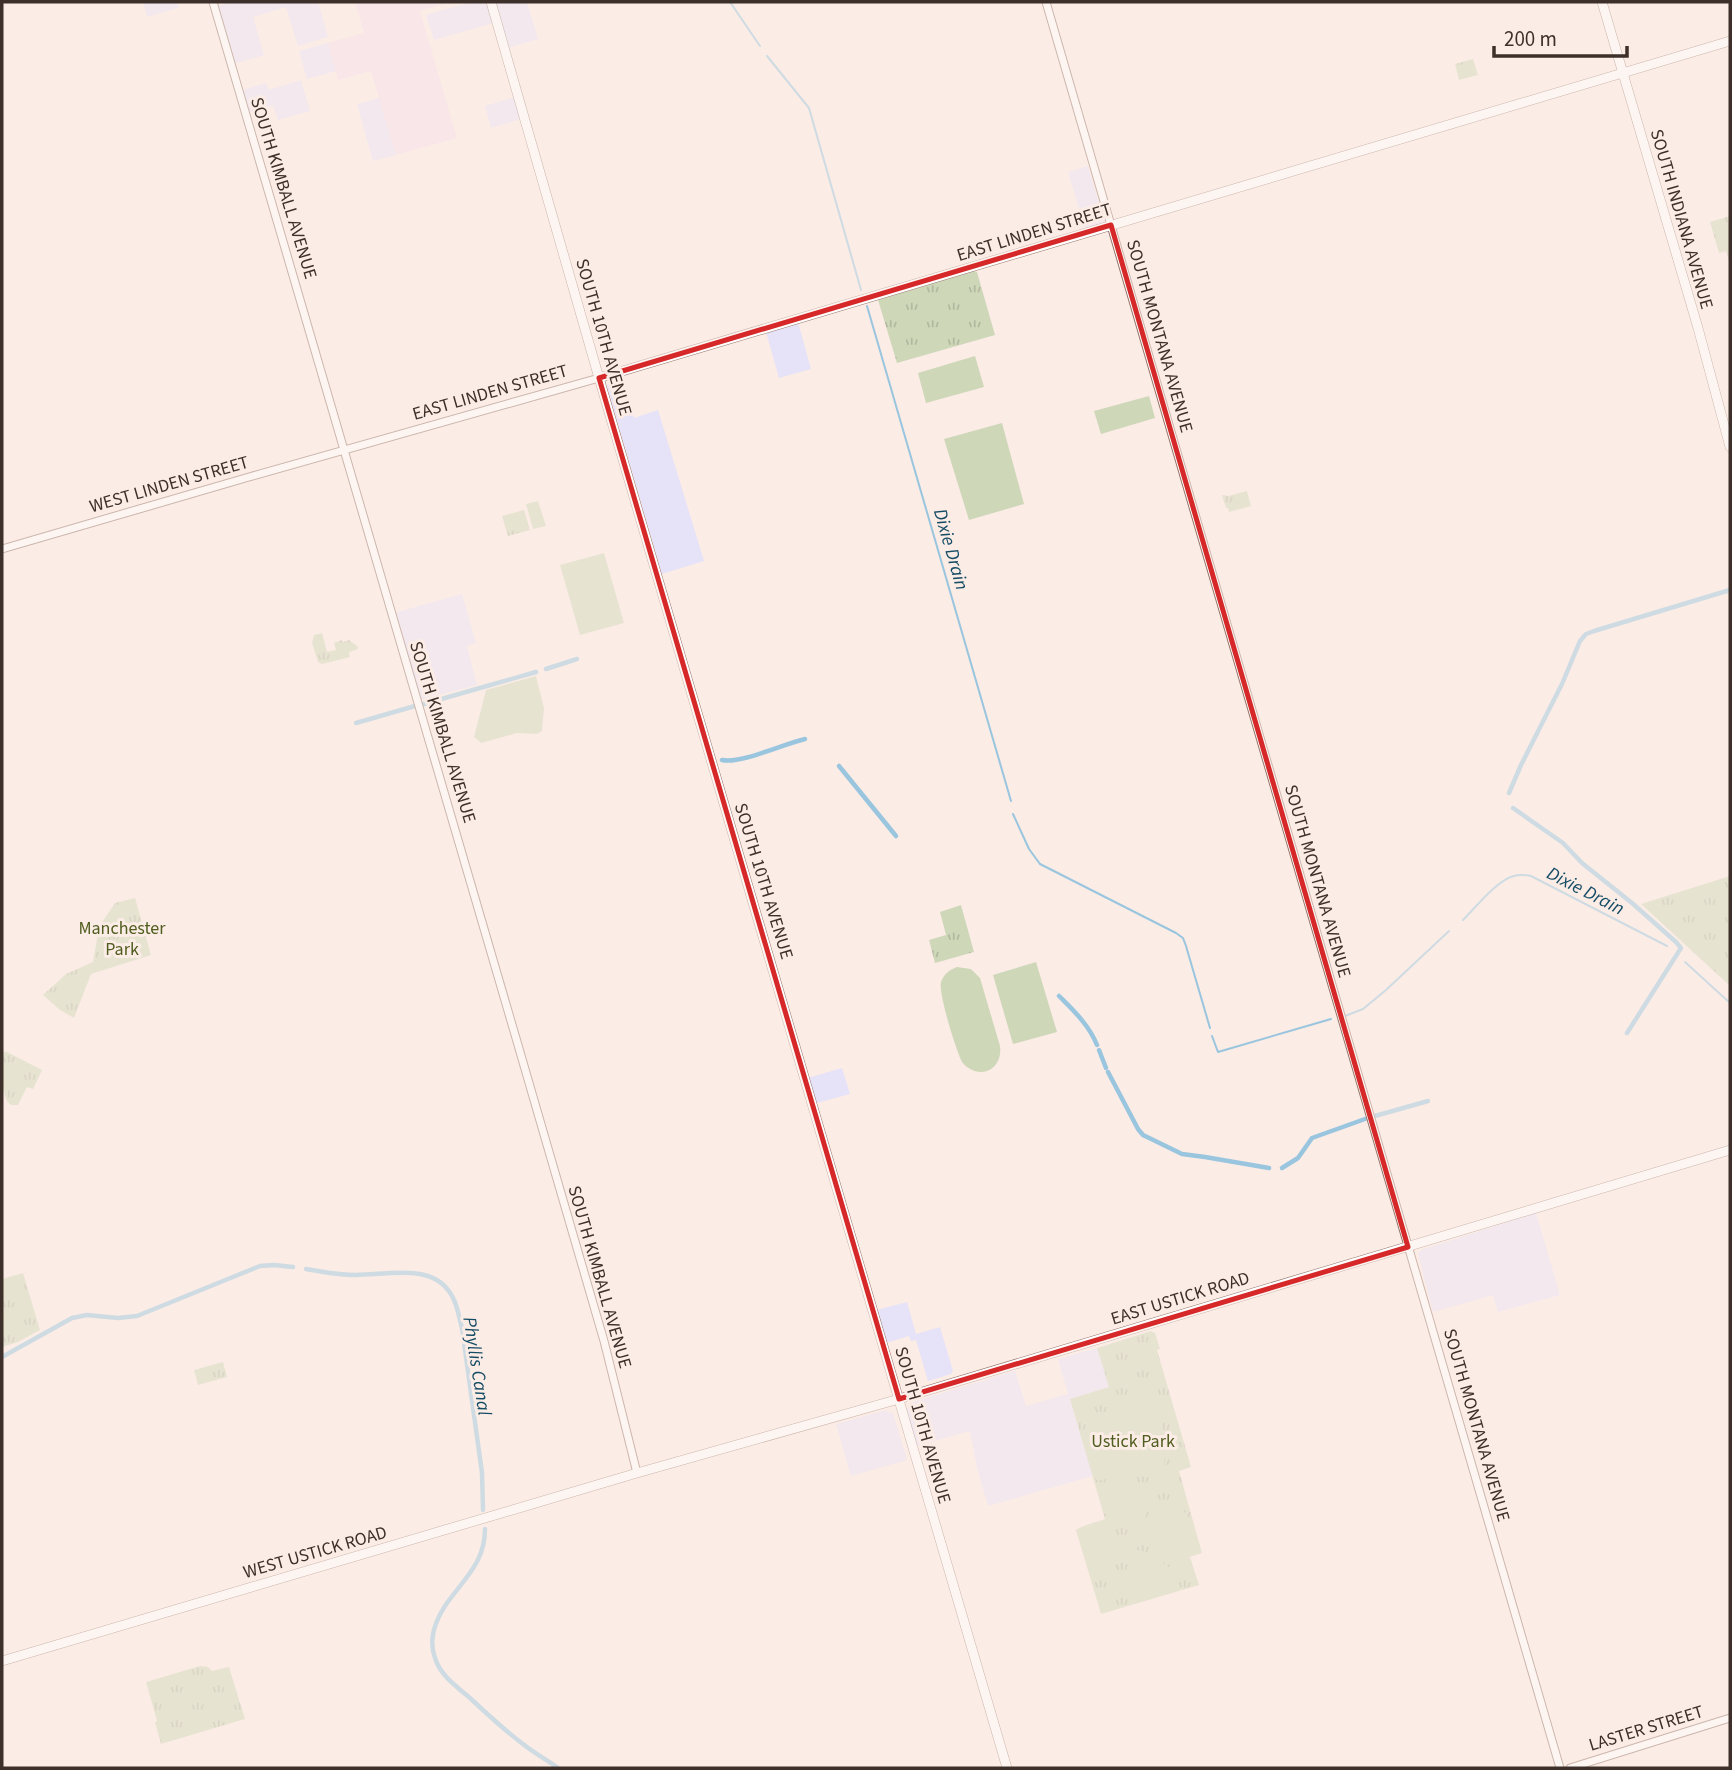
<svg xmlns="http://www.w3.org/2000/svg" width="1732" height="1770" viewBox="0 0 1732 1770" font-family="'Source Sans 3',sans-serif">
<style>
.commercial{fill:#e6e2f8}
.medical{fill:#f5deea}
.grass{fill:url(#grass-tufts)}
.pitch{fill:#cfd7b9}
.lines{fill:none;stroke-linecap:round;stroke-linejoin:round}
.stream{stroke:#99c5de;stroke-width:2}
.canal{stroke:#99c5de;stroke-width:4.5}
.minor-casing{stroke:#947467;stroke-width:9}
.major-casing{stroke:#947467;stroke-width:10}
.minor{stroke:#fff;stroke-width:7}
.major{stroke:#fff;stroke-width:9}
.marked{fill:none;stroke:#d62828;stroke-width:5;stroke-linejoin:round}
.labels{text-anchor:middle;stroke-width:6;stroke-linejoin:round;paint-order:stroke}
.street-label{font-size:18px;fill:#3d2f29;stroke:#fbece6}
.park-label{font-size:18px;fill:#4f5d1e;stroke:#fbece6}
.water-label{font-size:19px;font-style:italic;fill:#154c65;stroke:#fbece6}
</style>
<defs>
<pattern id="grass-tufts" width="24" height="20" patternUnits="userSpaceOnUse" patternTransform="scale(1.75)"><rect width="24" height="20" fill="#cfd7b9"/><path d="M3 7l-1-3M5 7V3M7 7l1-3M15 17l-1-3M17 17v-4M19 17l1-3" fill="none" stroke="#b3b99f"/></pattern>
</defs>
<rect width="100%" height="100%" fill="#fbece6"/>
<g class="commercial">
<polygon points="143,2 177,2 179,8 147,17"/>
<polygon points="231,2 318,2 328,37 298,46 286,7 253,17 264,55 234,64 217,6"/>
<polygon points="472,2 487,2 493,23 434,40 426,15"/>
<polygon points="495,2 527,2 538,39 508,48"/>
<polygon points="328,43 336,71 307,79 299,51"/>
<polygon points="301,80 310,111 278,120 273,106 248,112 242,90 266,83 269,90"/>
<polygon points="515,97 521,119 491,128 485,106"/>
<polygon points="379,98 396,155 373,161 357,104"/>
<polygon points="1088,166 1105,223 1085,228 1068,172"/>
<polygon points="798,322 811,369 779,378 766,332"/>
<polygon points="621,377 634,418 658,410 704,561 662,574 607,386 610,380"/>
<polygon points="462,594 476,643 467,646 477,685 420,700 394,613"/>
<polygon points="842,1068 850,1094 817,1103 808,1078"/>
<polygon points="1536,1213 1560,1295 1498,1312 1493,1295 1433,1312 1418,1254 1421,1250"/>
<polygon points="907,1302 916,1334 940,1327 953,1371 951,1374 928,1381 916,1340 911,1341 909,1336 886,1343 877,1310"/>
<polygon points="1097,1348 1110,1388 1070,1399 1093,1476 988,1506 977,1468 970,1431 916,1446 906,1409 910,1406 909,1403 1015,1371 1026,1406 1068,1394 1058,1359"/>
<polygon points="886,1410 888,1412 893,1413 907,1460 851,1476 836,1424"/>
</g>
<polygon class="medical" points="355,2 450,2 420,11 457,138 396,155 371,71 338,80 328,43 364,33"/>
<g class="grass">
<polygon points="1473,59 1478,75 1459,80 1455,64"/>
<polygon points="1730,216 1730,264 1726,251 1719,253 1710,222"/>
<polygon points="974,271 977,272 995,335 897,363 878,300"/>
<polygon points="1247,491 1251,506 1229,512 1228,508 1226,508 1222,495 1228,496"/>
<polygon points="524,510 530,530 508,536 502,516"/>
<polygon points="322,633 327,652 336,650 334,643 342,640 343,642 349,640 357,646 358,648 356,650 349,652 350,657 322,664 318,662 312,643 314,635"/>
<polygon points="1730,876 1730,986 1641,904"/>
<polygon points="135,898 151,955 91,974 74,1018 60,1010 43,995 66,974 93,962 99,927 115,903"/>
<polygon points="961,905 974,952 935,963 929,940 946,935 940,912"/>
<polygon points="2,1052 7,1052 42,1070 33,1089 27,1087 18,1105 11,1105 7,1101 2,1085"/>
<polygon points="23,1273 40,1330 18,1342 2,1347 2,1279"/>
<polygon points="1151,1331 1155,1333 1160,1349 1157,1350 1191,1467 1179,1471 1202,1553 1190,1557 1199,1585 1101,1614 1076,1530 1084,1526 1105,1519 1070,1399 1109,1387 1097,1348"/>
<polygon points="223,1362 227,1377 198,1385 194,1370"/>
<polygon points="200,1666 208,1667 212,1671 229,1667 245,1719 161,1744 155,1722 157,1721 146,1682"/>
</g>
<g class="pitch">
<polygon points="975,356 984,387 926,403 918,373"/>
<polygon points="1149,396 1155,418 1101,434 1094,411"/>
<polygon points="1002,423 1024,504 969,520 944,439"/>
<polygon points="538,501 546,526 533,529 526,504"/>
<polygon points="604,553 624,623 580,635 560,565"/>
<polygon points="536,676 544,708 542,731 537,734 517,733 481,743 474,737 486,690"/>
<polygon points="1036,962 1057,1032 1013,1044 993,975"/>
<path d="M 957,967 L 971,969 L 980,978 L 1000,1046 C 1003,1071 977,1081 962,1062 C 956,1050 938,993 941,982 C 944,974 949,970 957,967 Z"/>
<path d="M 1130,1400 L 1150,1400 L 1160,1402 L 1165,1472 L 1163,1475 L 1096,1480 C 1093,1470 1087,1457 1087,1447 C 1086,1422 1108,1405 1130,1400 Z"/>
<path d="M 1134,1484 L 1146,1486 L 1159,1493 L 1137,1529 L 1133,1530 L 1103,1512 L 1101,1503 C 1108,1490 1120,1486 1134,1484 Z"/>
<path d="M 1170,1501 C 1196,1515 1198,1538 1185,1562 L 1147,1539 L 1146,1536 Z"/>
<polygon points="1096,1522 1127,1541 1127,1545 1107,1578 1091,1578 1076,1530 1084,1526"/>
<path d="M 1141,1550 L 1178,1573 C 1164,1593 1138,1606 1117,1586 L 1137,1551 Z"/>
</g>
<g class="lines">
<g class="stream">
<polyline points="730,2 760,46"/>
<polyline points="767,56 809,108 861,290"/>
<polyline points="867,306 1011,801"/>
<polyline points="1013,814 1029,849 1040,864 1176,933 1183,938 1186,946 1210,1028"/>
<path d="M 1463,920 C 1476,907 1497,880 1514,876 C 1520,874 1525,875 1531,876 L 1667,946"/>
<polyline points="1685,962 1730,1003"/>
<polyline points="1345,1016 1363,1009 1386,990 1449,931"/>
<polyline points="1212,1036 1218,1052 1331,1019"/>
</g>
<g class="canal">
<polyline points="546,669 577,659"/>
<polyline points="424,704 536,672"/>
<polyline points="356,723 415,706"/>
<path d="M 722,760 C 741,764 783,744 805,739"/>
<polyline points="839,766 896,836"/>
<polyline points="1509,793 1521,765 1562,684 1580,641 1586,634 1594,631 1730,590"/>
<polyline points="1513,808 1563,843 1582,863 1632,903 1676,942 1681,948 1627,1033"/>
<path d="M 1059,996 C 1074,1011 1089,1025 1097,1045"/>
<polyline points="1099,1050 1106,1068"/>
<polyline points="1108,1072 1138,1129 1143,1135 1182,1154 1205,1157 1269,1168"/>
<polyline points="1375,1116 1428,1101"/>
<polyline points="1282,1168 1298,1158 1312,1138 1365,1119"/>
<path d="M 306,1269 C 323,1272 339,1275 356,1275 C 387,1275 434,1262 452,1296 C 458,1306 459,1318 462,1328 L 482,1473 L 483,1510"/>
<polyline points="2,1357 72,1318 87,1315 118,1318 137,1316 260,1266 274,1265 293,1267"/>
<path d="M 485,1529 C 485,1562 465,1578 447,1603 C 436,1619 428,1639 435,1658 C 440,1675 457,1687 470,1698 C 487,1714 504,1730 523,1744 C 534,1753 547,1760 558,1768"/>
</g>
<g class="minor-casing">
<g id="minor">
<polyline points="213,2 518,1045 604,1341 637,1473"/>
<polyline points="1046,2 1560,1768"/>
<polyline points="2,549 249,477 599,378"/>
<polyline points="1570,1768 1730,1718"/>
</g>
</g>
<g class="major-casing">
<g id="major">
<polyline points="491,2 599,378 1007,1768"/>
<polyline points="1602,2 1698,328 1730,447"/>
<polyline points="599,378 1730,41"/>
<polyline points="2,1661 637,1473 899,1399 1730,1150"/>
</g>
</g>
<use href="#minor" class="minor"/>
<use href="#major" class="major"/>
</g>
<path d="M0 0H1732V1770H0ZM 1111,225 L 1408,1247 L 899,1399 L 599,378 Z" fill="#fbece6" fill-opacity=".55" fill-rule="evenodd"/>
<path class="marked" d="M 1111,225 L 1408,1247 L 899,1399 L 599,378 Z"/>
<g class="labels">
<g class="street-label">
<text transform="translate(284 188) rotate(73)" y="6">SOUTH KIMBALL AVENUE</text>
<text transform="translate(1682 219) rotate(74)" y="6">SOUTH INDIANA AVENUE</text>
<text transform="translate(1034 232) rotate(-17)" y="6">EAST LINDEN STREET</text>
<text transform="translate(1160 336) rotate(74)" y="6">SOUTH MONTANA AVENUE</text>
<text transform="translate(604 337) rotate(74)" y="6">SOUTH 10TH AVENUE</text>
<text transform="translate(490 392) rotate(-16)" y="6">EAST LINDEN STREET</text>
<text transform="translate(169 484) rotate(-16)" y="6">WEST LINDEN STREET</text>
<text transform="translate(443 732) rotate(73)" y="6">SOUTH KIMBALL AVENUE</text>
<text transform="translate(764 881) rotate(73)" y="6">SOUTH 10TH AVENUE</text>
<text transform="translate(1318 881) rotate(74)" y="6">SOUTH MONTANA AVENUE</text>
<text transform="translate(600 1277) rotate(74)" y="6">SOUTH KIMBALL AVENUE</text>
<text transform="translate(1180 1298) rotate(-17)" y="6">EAST USTICK ROAD</text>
<text transform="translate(923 1425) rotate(74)" y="6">SOUTH 10TH AVENUE</text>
<text transform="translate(1477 1425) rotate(74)" y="6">SOUTH MONTANA AVENUE</text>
<text transform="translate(315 1552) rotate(-16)" y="6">WEST USTICK ROAD</text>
<text transform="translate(1646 1728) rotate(-17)" y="6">LASTER STREET</text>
</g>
<g class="park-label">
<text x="122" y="934">Manchester<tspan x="122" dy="21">Park</tspan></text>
<text x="1133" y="1447">Ustick Park</text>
</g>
<g class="water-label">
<text transform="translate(952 549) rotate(74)" y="7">Dixie Drain</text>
<text transform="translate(1586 890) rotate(27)" y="7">Dixie Drain</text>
<text transform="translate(478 1366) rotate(81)" y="7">Phyllis Canal</text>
</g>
</g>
<rect width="1732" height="1770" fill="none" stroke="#3d2f29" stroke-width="7"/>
<path d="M1494 46v10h133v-10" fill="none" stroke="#3d2f29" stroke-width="3.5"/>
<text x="1504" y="46" font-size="21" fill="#3d2f29" stroke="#fbece6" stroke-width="5" paint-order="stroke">200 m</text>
</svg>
